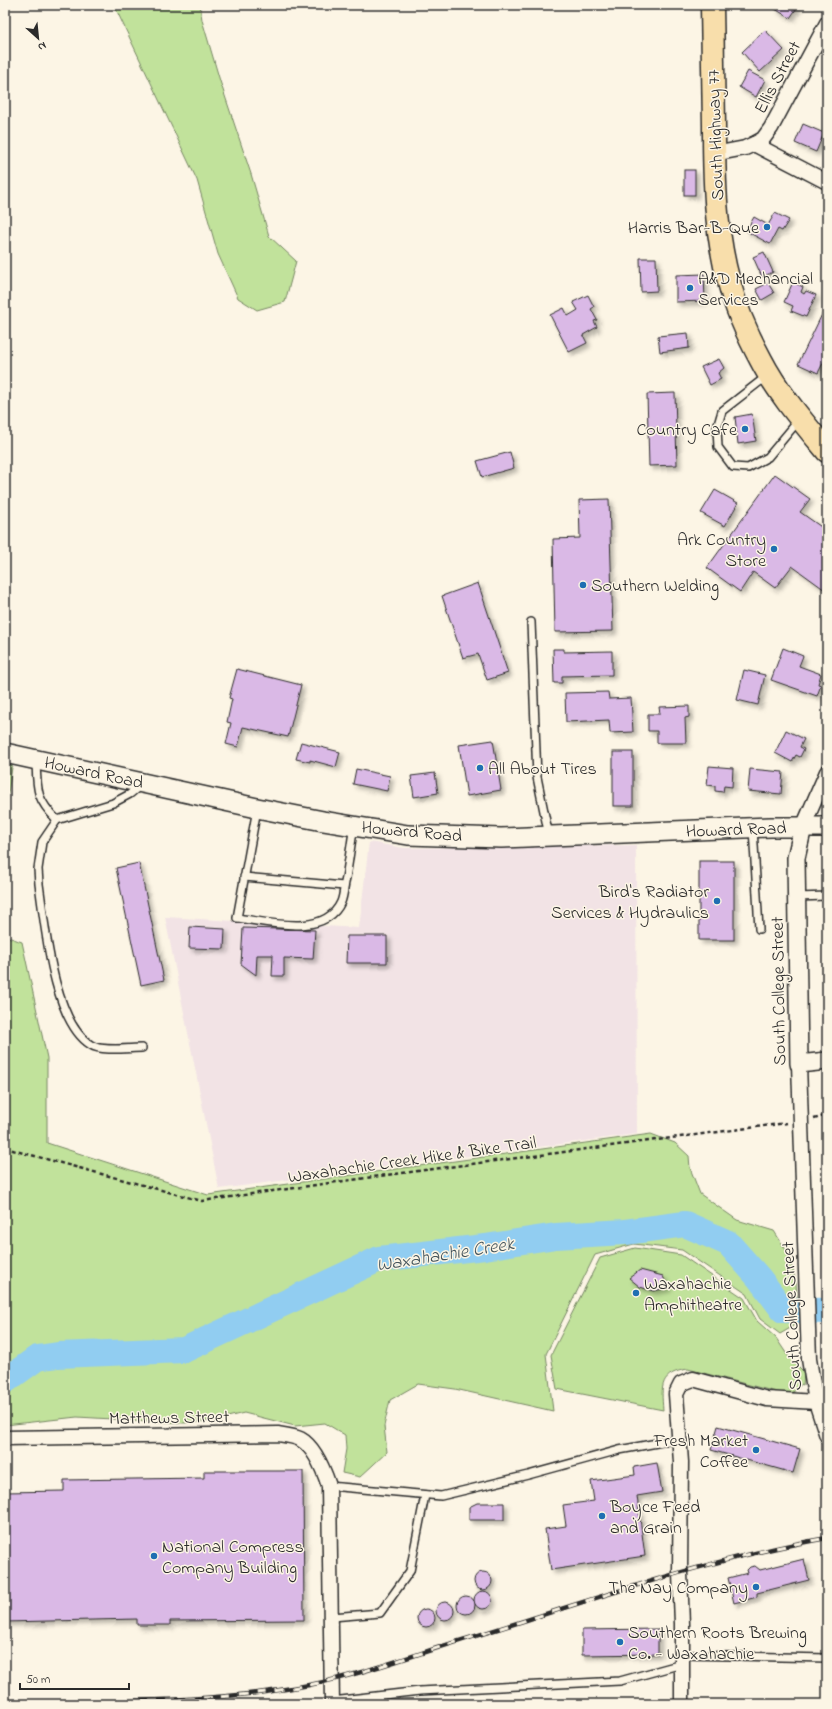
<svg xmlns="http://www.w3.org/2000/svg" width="832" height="1709" viewBox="0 0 832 1709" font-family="'Indie Flower',sans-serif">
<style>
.built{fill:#f2e3e5}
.green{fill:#c1e29b;stroke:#768663}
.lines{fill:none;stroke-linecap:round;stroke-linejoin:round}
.river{stroke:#91cdf1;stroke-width:26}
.building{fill:#dab9e6;stroke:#2b2b2b;filter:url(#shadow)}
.service-casing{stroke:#2b2b2b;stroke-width:10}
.minor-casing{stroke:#2b2b2b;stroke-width:17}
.tertiary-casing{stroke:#2b2b2b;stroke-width:20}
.secondary-casing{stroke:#2b2b2b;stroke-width:22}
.primary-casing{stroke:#2b2b2b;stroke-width:25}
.path{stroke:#2b2b2b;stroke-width:2.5;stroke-dasharray:4 3;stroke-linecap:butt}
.service{stroke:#fcf5e5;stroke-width:7}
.minor{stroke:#fcf5e5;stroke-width:14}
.tertiary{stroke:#fcf5e5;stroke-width:17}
.secondary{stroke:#fcf5e5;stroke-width:19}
.primary{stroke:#f8deab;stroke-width:22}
.rail-casing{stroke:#2b2b2b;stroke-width:4.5}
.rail{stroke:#fcf5e5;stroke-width:3;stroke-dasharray:9;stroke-linecap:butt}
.poi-dot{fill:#1f6fb2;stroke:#fcf5e5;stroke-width:1.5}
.labels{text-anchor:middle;stroke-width:3;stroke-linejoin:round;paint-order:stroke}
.street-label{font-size:18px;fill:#2b2b2b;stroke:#fcf5e5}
.poi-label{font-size:18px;fill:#2b2b2b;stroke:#fcf5e5;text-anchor:start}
.water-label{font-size:19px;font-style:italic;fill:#44545c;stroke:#fcf5e5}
</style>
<defs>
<filter id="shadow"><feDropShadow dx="3.5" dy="3.5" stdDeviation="2" flood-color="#0004"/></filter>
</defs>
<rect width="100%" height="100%" fill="#fcf5e5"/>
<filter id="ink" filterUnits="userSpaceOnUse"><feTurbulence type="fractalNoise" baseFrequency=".025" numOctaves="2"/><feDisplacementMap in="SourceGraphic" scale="8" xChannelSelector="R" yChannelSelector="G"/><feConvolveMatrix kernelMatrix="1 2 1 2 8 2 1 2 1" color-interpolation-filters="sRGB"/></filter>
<g filter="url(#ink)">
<polygon class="built" points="369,842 404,848 636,845 637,1134 219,1189 165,917 359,928"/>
<g class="green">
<polygon points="114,5 200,5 202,20 220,81 251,174 269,236 296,261 285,302 257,310 238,298 218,254 197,180"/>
<polygon points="5,753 14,755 5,812"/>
<polygon points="5,936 22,942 47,1058 47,1143 208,1195 651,1134 675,1143 689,1156 690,1168 700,1194 737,1220 774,1231 788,1253 796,1282 798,1314 792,1327 780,1334 760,1319 747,1294 682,1250 634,1244 595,1255 546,1354 553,1411 455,1389 418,1384 390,1400 384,1426 387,1452 360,1477 342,1473 346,1449 345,1435 325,1423 295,1426 244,1413 211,1421 184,1423 77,1417 5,1425"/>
<path d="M 635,1248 L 681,1255 L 744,1298 L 757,1321 L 776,1338 L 788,1356 L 804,1372 L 803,1385 L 801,1384 C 797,1391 792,1393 784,1394 L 688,1369 C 660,1373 661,1385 663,1410 L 557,1389 L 551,1355 L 600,1258 Z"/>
</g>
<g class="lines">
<polyline class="river" points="5,1381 37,1358 58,1355 184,1350 379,1259 485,1247 556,1236 625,1232 685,1224 728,1243 759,1278 783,1310 827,1311"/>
</g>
<g class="building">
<polygon points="778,5 799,5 790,18 775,9"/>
<polygon points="765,30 784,50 760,72 742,52"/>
<polygon points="748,71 765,80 756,97 739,87"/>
<polygon points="803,124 824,133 816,152 795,143"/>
<rect x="684" y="170" width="11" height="25"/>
<polygon points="775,213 789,220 782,231 778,229 770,244 746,231 754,217 768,225"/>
<polygon points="764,252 773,272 762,277 753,257"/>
<polygon points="640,258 656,258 657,291 641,292"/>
<polygon points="704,274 705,301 676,302 676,275"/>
<polygon points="793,282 803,287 801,292 804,294 806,291 816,295 806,317 791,311 793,306 784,302"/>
<polygon points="768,283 774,293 762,300 756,289"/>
<polygon points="588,295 594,307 591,309 597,320 594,321 597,327 583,335 587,343 569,352 550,315 564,308 568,316 578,310 573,302"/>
<polygon points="827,304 827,355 818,373 798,364"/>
<polygon points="688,333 689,348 660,352 658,336"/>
<polygon points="719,359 724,368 718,373 721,379 710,385 701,367"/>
<polygon points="675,393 677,465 649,466 647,394"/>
<polygon points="752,414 756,441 738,444 735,417"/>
<polygon points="510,452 514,468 482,477 477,461"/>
<polygon points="775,474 810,499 800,512 827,531 827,587 825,590 792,566 775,588 753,572 740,592 707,568"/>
<polygon points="715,490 738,503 725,526 701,513"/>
<polygon points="609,499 613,631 555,632 553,539 580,538 579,500"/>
<polygon points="478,583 508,673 487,680 478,654 463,658 442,596"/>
<polygon points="783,648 803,656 799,666 821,674 818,684 821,685 817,696 771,680"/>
<polygon points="553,649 564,649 564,652 612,651 612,675 562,676 562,683 554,683"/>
<polygon points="237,669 301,685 288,737 243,727 238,747 226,744 231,723 227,722 232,699 229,698"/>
<polygon points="744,670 765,675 758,705 737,700"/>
<polygon points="608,692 609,699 631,698 633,732 610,733 609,720 566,722 565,693"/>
<polygon points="689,706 689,717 685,718 686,743 657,743 657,731 648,731 648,714 660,714 659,707"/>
<polygon points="786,730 804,739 800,747 804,749 800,757 796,755 792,762 775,753"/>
<polygon points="493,740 501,790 467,796 459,745"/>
<polygon points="301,742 340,752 336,767 310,760 310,762 296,759"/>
<rect x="613" y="752" width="20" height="54"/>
<polygon points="709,766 733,768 732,787 724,786 723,792 715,791 715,786 707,785"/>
<polygon points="356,769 390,776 387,791 353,784"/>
<polygon points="750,769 783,772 781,794 748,791"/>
<polygon points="435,773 438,793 414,797 411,776"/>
<rect x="699" y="861" width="35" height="79"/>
<polygon points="139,863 164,980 141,985 116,868"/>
<polygon points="190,927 225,929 224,949 189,948"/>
<polygon points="243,928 315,930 313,959 284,958 284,976 272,976 273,955 257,955 256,975 241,964"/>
<polygon points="347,936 387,936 387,963 346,963"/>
<polygon points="640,1270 663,1276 668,1288 653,1291 640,1287 629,1278"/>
<polygon points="718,1426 800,1449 793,1473 711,1450"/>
<polygon points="657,1463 662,1492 637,1496 645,1556 551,1570 545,1529 566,1526 563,1505 594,1501 591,1481 635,1475 634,1467"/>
<polygon points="204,1471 303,1471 304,1620 170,1621 170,1625 137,1625 137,1619 5,1622 5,1492 64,1491 64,1480 204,1478"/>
<polygon points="477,1503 504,1503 504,1520 469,1520 469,1507"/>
<polygon points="804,1559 809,1580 757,1593 757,1597 734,1603 728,1578 748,1573 747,1570 750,1567 755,1566 760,1570"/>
<circle cx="483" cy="1581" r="9"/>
<circle cx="483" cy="1600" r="9"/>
<circle cx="466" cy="1605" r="9"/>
<circle cx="445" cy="1611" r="9"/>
<circle cx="426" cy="1618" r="9"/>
<polygon points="658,1629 658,1654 582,1655 582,1630"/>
</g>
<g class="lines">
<g class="service-casing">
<g id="service">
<polyline points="767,376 722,411 717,428 718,447 733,467 748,468 768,457 799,420"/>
<polyline points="531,622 537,777 549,836"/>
<path d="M 36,761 C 37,790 36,799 57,820"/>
<path d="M 141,785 L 130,794 L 113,803 L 57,820 L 42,842 L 38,869 L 39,884 C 45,925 53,1022 91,1045 C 102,1052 129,1048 142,1048"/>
<path d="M 257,809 L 237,918 C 268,922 325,938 341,902 C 344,895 344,885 346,878 C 349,860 351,843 354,826"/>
<polyline points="753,828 759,929"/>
<polyline points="244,877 344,886"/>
<polyline points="797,897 827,896"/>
<polyline points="329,1486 441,1496 528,1475 619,1450 679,1439"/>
<polyline points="332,1617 380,1613 410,1571 425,1495"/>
<polyline points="682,1655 827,1658"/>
<polyline points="332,1701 420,1691 620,1681 682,1664"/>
</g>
</g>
<g class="minor-casing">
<g id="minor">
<polyline points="754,144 763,139 771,128 827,23"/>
<polyline points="714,154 745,148 754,144 827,182"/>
<polyline points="803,827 827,772"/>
<polyline points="799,1064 809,1359 816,1402 827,1436"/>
<path d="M 5,1438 L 278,1434 C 285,1435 294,1436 300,1439 C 315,1447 324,1471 329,1486 L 332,1704"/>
<polyline points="682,1704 682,1624 680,1573 681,1462 676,1394 681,1384 693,1379 767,1399 816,1402"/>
</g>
</g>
<g class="tertiary-casing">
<polyline id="tertiary" points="803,827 796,858 799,1064 827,1061"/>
</g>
<g class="secondary-casing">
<polyline id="secondary" points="5,753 257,808 323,821 408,835 501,838 771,827 827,827"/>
</g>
<g class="primary-casing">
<path id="primary" d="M 712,5 C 713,45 713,86 714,126 C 714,178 715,232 729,282 C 736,309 748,336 761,360 C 778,393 804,423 827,451"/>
</g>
<g class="path">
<polyline points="814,1119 827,1115"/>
<polyline points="5,1148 202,1201 387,1175 787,1123"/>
</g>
<use href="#service" class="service"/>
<use href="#minor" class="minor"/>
<use href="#tertiary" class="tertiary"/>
<use href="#secondary" class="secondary"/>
<use href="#primary" class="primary"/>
<g class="rail-casing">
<path id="rail" d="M 5,1703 C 106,1701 210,1704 309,1685 C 359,1675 408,1657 456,1642 C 578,1605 701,1560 827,1538"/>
</g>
<use href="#rail" class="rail"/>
</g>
</g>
<g class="poi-dot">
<circle cx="767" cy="227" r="4"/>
<circle cx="690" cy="288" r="4"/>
<circle cx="745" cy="429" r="4"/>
<circle cx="774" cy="549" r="4"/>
<circle cx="583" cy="585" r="4"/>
<circle cx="480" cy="768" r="4"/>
<circle cx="717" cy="901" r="4"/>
<circle cx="636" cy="1293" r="4"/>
<circle cx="756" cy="1450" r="4"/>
<circle cx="602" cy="1516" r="4"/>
<circle cx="154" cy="1556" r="4"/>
<circle cx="756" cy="1587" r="4"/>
<circle cx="620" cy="1642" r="4"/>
</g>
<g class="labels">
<g class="street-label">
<text transform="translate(777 77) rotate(-62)" y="6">Ellis Street</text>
<text transform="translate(715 135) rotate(-92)" y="6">South Highway 77</text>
<text transform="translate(94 772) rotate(12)" y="6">Howard Road</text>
<text transform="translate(736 829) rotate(-2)" y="6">Howard Road</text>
<text transform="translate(412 831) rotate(5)" y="6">Howard Road</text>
<text transform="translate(778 991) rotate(-91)" y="6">South College Street</text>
<text transform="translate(412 1159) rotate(-8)" y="6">Waxahachie Creek Hike &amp; Bike Trail</text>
<text transform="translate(791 1316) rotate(-93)" y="6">South College Street</text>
<text transform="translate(169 1417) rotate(-1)" y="6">Matthews Street</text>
</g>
<g class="poi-label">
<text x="759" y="233" text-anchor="end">Harris Bar-B-Que</text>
<text x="698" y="284">A&amp;D Mechancial<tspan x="698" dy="21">Services</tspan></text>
<text x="737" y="435" text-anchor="end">Country Cafe</text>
<text x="766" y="545" text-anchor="end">Ark Country<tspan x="766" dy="21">Store</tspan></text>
<text x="591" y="591">Southern Welding</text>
<text x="488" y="774">All About Tires</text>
<text x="709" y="897" text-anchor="end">Bird's Radiator<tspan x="709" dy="21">Services &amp; Hydraulics</tspan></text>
<text x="644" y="1289">Waxahachie<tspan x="644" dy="21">Amphitheatre</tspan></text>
<text x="748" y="1446" text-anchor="end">Fresh Market<tspan x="748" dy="21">Coffee</tspan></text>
<text x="610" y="1512">Boyce Feed<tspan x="610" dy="21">and Grain</tspan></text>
<text x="162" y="1552">National Compress<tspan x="162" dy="21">Company Building</tspan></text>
<text x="748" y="1593" text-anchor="end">The Nay Company</text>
<text x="628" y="1638">Southern Roots Brewing<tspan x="628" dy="21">Co. - Waxahachie</tspan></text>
</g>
<g class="water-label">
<text transform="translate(445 1253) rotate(-9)" y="7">Waxahachie Creek</text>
</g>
</g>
<rect width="832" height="1709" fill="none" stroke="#fcf5e5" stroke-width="20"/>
<rect x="10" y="10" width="812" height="1689" fill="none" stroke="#2b2b2b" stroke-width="1.5" filter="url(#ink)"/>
<g transform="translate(38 38) rotate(153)" stroke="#fcf5e5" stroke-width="3" paint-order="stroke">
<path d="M0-3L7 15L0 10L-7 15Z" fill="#2b2b2b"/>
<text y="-6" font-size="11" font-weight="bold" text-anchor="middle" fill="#2b2b2b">N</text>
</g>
<path d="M20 1683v6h109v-6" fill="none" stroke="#2b2b2b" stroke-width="2"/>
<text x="26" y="1683" font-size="12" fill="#2b2b2b" stroke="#fcf5e5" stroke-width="3" paint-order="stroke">50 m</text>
</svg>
